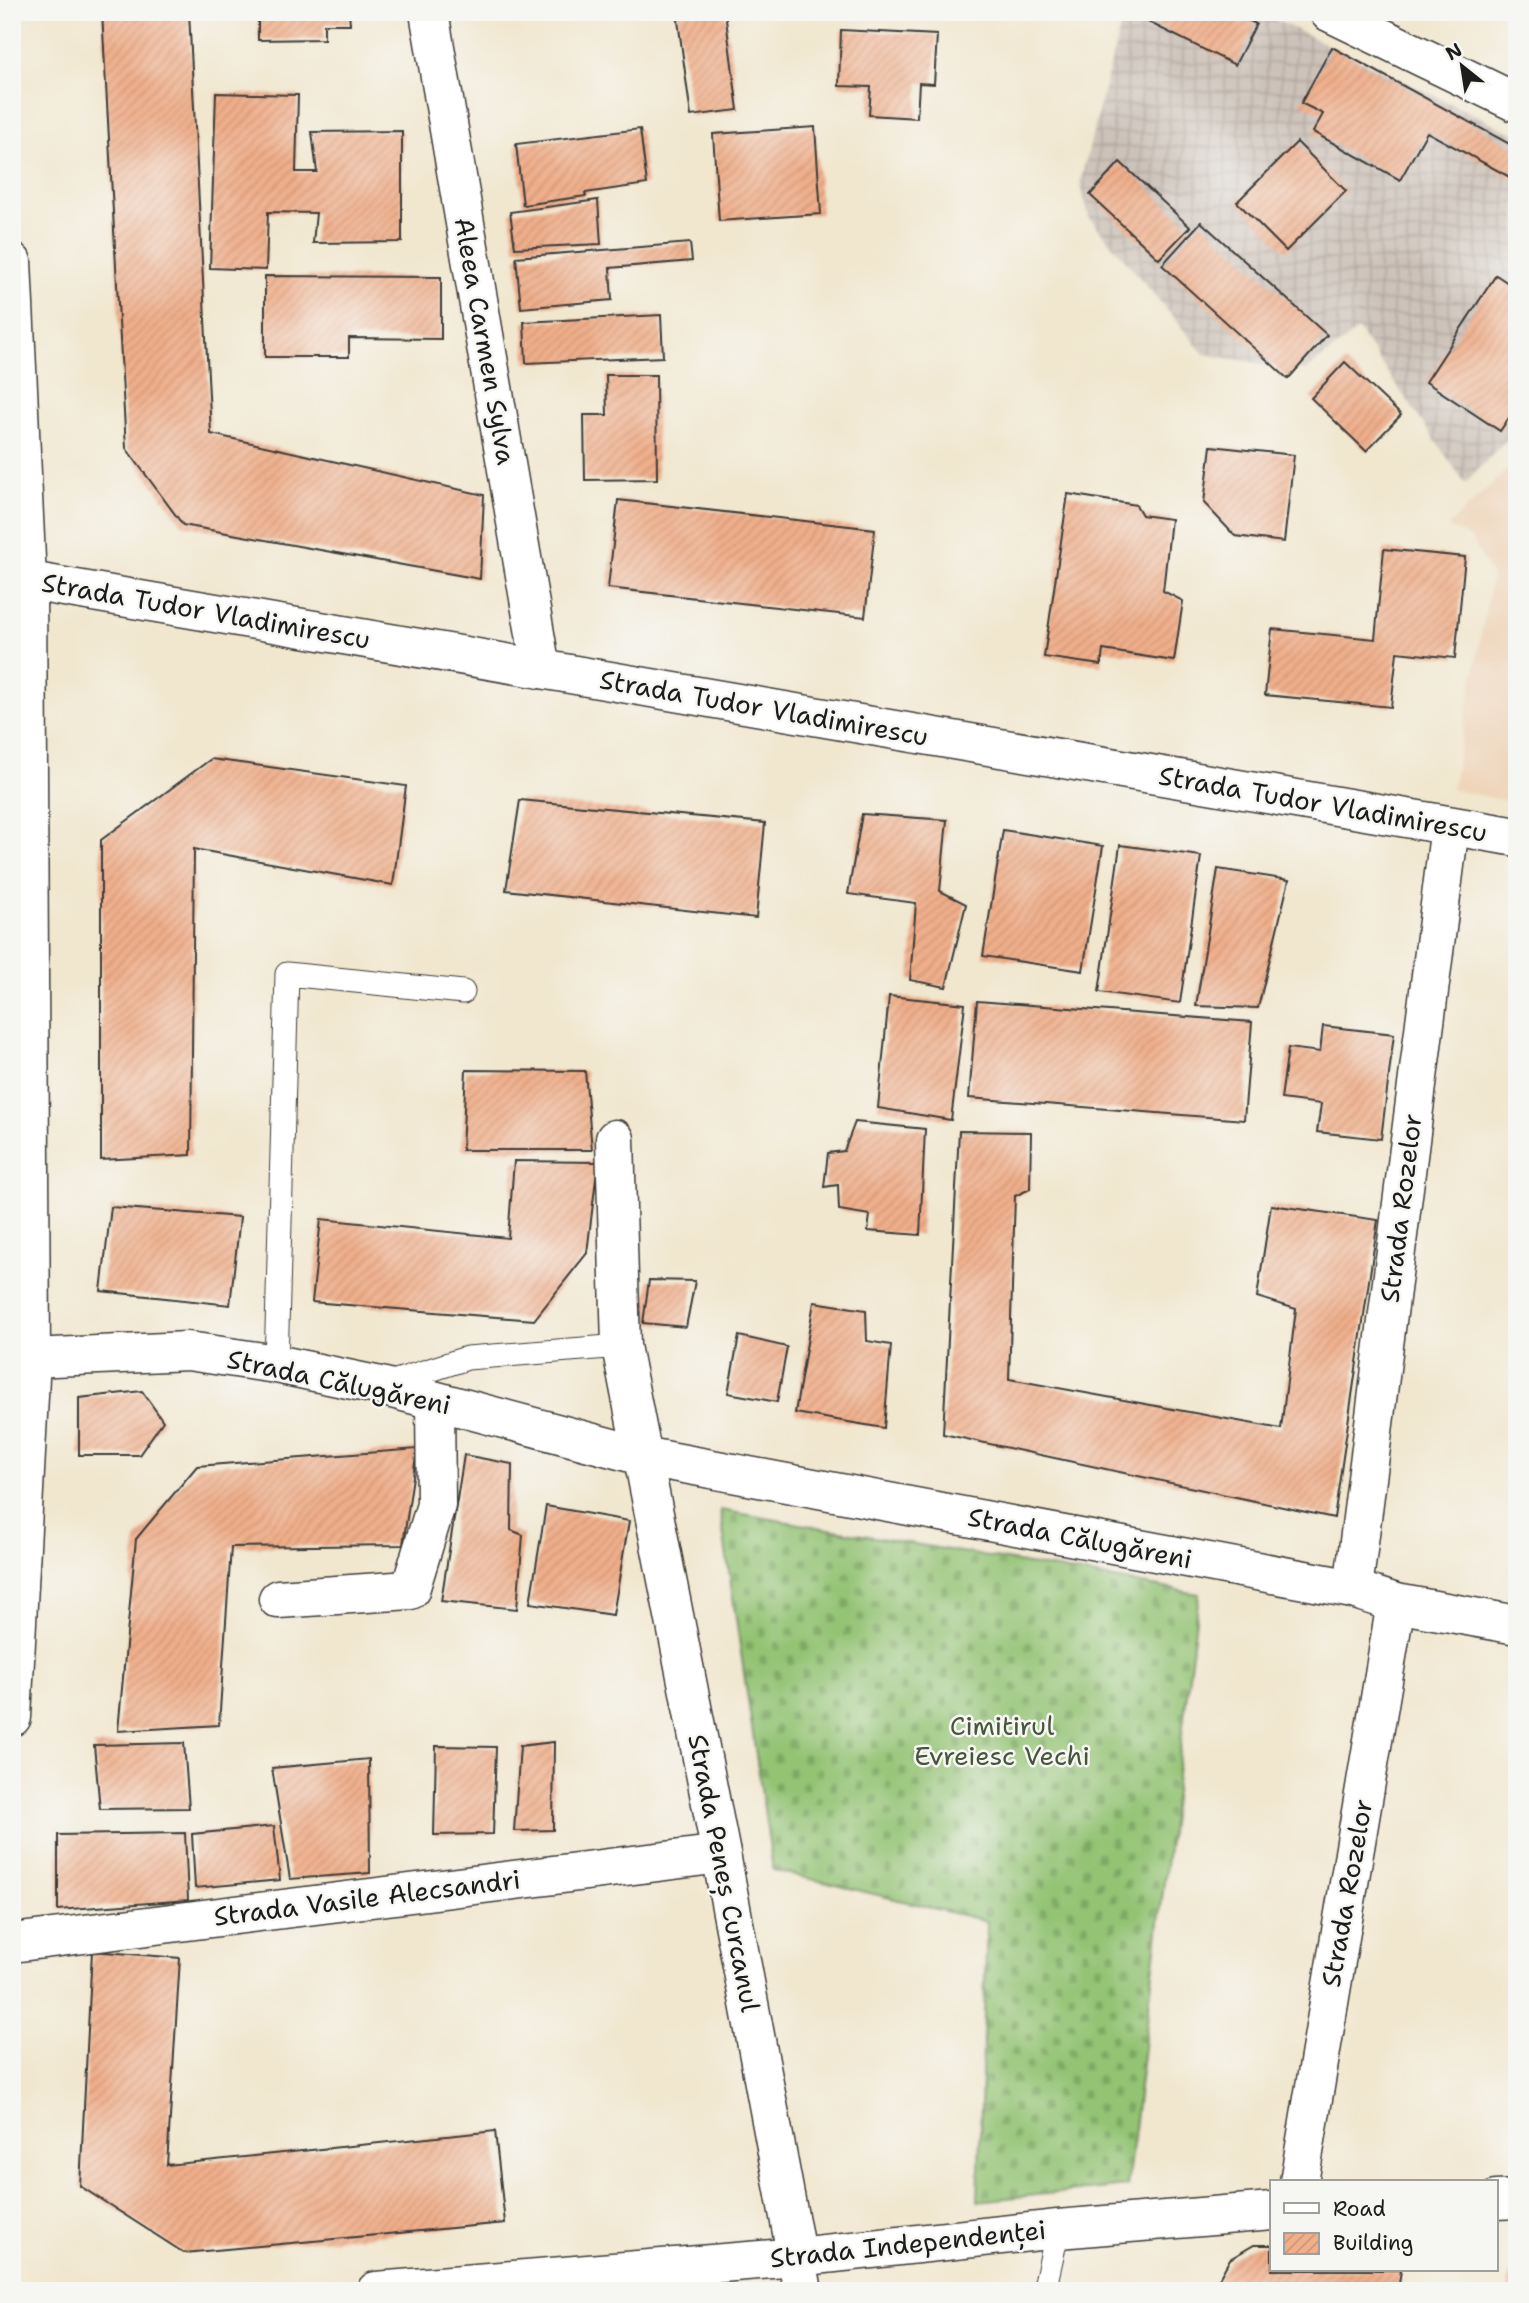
<svg xmlns="http://www.w3.org/2000/svg" width="1529" height="2303" viewBox="0 0 1529 2303" font-family="'Shantell Sans',sans-serif">
<style>
.built{fill:#efd6bb}
.industrial{fill:url(#industrial-grid)}
.cemetery{fill:url(#cemetery-stones);stroke:#587048;stroke-width:2}
.building{fill:url(#building-hatch)}
.lines{fill:none;stroke-linecap:round;stroke-linejoin:round}
.service-casing{stroke:#3c3a37;stroke-width:25}
.minor-casing{stroke:#3c3a37;stroke-width:41}
.tertiary-casing{stroke:#3c3a37;stroke-width:41}
.primary-casing{stroke:#3c3a37;stroke-width:41}
.service{stroke:#fff;stroke-width:23}
.minor{stroke:#fff;stroke-width:38}
.tertiary{stroke:#fff;stroke-width:38}
.primary{stroke:#fff;stroke-width:38}
.labels{text-anchor:middle;stroke-width:5;stroke-linejoin:round;paint-order:stroke}
.street-label{font-size:26px;fill:#1c1c1c;stroke:#f6f6f2}
.park-label{font-size:26px;fill:#46563a;stroke:#f6f6f2}
</style>
<defs>
<pattern id="industrial-grid" width="8" height="8" patternUnits="userSpaceOnUse" patternTransform="scale(1.75)"><rect width="8" height="8" fill="#cdc2b9"/><path d="M0 4h8M4 0v8" fill="none" stroke="#afa69e"/></pattern>
<pattern id="cemetery-stones" width="16" height="16" patternUnits="userSpaceOnUse" patternTransform="scale(1.75)"><rect width="16" height="16" fill="#93c373"/><path d="M2 7V4a2 2 0 0 1 4 0v3zM10 15v-3a2 2 0 0 1 4 0v3z" fill="#7ea763"/></pattern>
<pattern id="building-hatch" width="6" height="6" patternUnits="userSpaceOnUse" patternTransform="scale(1.75)"><rect width="6" height="6" fill="#f0af8b"/><path d="M-1 1l2-2M0 6l6-6M5 7l2-2" fill="none" stroke="#cd9677"/></pattern>
</defs>
<rect width="100%" height="100%" fill="#f6f6f2"/>
<filter id="ink" filterUnits="userSpaceOnUse"><feTurbulence type="fractalNoise" baseFrequency=".0143" numOctaves="2"/><feDisplacementMap in="SourceGraphic" scale="14" xChannelSelector="R" yChannelSelector="G"/><feConvolveMatrix kernelMatrix="1 2 1 2 8 2 1 2 1" color-interpolation-filters="sRGB"/></filter>
<filter id="wash" filterUnits="userSpaceOnUse"><feTurbulence type="fractalNoise" baseFrequency=".00686" numOctaves="4" result="noise"/><feDisplacementMap in="SourceGraphic" scale="28" xChannelSelector="R" yChannelSelector="G"/><feGaussianBlur stdDeviation="1.57" result="paint"/><feColorMatrix in="noise" values="0 0 0 0 0 0 0 0 0 0 0 0 0 0 0 0 0 1.4 0 .05"/><feComposite in="paint" operator="in"/></filter>
<g filter="url(#wash)">
<rect width="100%" height="100%" fill="#f1e7cf"/>
<polygon class="built" points="1517,460 1517,803 1452,790 1492,576 1471,538 1447,527"/>
<polygon class="industrial" points="1124,12 1259,12 1517,135 1517,429 1465,483 1358,330 1305,371 1204,354 1089,217 1080,183"/>
<polygon class="cemetery" points="720,1510 1199,1594 1127,2186 978,2201 987,1921 773,1870"/>
<g id="blocks">
<g class="building">
<polygon points="102,12 189,12 211,434 484,495 480,579 183,525 126,448"/>
<polygon points="258,12 349,12 350,24 324,24 324,39 258,40"/>
<polygon points="725,12 738,110 691,116 677,13"/>
<polygon points="1138,12 1232,12 1256,24 1235,65 1136,16"/>
<polygon points="841,30 937,35 934,84 919,83 917,118 869,115 871,87 839,86"/>
<polygon points="1332,47 1517,148 1517,181 1427,132 1400,180 1313,132 1323,114 1301,103"/>
<polygon points="216,93 298,95 296,172 317,172 312,132 402,131 402,242 313,243 316,213 268,212 266,270 210,268"/>
<polygon points="815,127 821,214 719,221 713,134"/>
<polygon points="640,129 647,184 585,193 586,196 523,205 516,144"/>
<polygon points="1297,142 1346,191 1286,251 1237,202"/>
<polygon points="1120,162 1190,227 1159,259 1090,195"/>
<polygon points="598,200 601,244 515,248 510,212"/>
<polygon points="1201,222 1327,335 1288,379 1162,265"/>
<polygon points="690,243 692,261 610,268 612,300 521,308 516,257"/>
<polygon points="1496,275 1517,289 1517,406 1500,431 1426,382"/>
<polygon points="265,276 441,277 441,339 349,338 349,357 265,357"/>
<polygon points="661,315 663,357 526,363 524,322"/>
<polygon points="1345,362 1401,415 1366,451 1311,398"/>
<polygon points="606,375 656,375 657,479 585,480 584,415 607,415"/>
<polygon points="1211,446 1294,455 1284,542 1235,536 1204,503"/>
<polygon points="1068,494 1136,505 1142,515 1171,519 1163,591 1183,601 1174,661 1103,650 1101,665 1044,657"/>
<polygon points="618,500 875,529 865,617 608,588"/>
<polygon points="1384,549 1465,557 1455,658 1397,652 1391,707 1265,695 1272,629 1375,639"/>
<polygon points="211,759 406,786 393,885 194,849 191,1155 101,1160 101,840"/>
<polygon points="520,800 765,823 756,918 506,890"/>
<polygon points="862,814 947,820 940,891 966,904 946,987 910,980 916,903 848,894"/>
<polygon points="1003,830 1103,846 1083,971 983,956"/>
<polygon points="1120,845 1201,856 1180,1003 1099,992"/>
<polygon points="1218,869 1289,880 1258,1008 1196,1006"/>
<polygon points="889,996 965,1004 951,1120 878,1108"/>
<polygon points="977,1001 1252,1022 1244,1120 969,1098"/>
<polygon points="1323,1026 1394,1034 1381,1139 1317,1132 1321,1104 1281,1099 1288,1048 1320,1052"/>
<polygon points="466,1070 585,1071 592,1150 462,1150"/>
<polygon points="855,1122 925,1129 920,1235 868,1231 870,1215 839,1210 838,1185 824,1187 828,1153 844,1151"/>
<polygon points="959,1131 1031,1132 1030,1189 1015,1196 1009,1379 1281,1429 1296,1309 1257,1297 1271,1205 1378,1220 1334,1518 943,1434"/>
<polygon points="514,1161 598,1162 587,1253 534,1320 312,1302 321,1219 508,1238"/>
<polygon points="111,1207 240,1217 230,1305 101,1291"/>
<polygon points="649,1280 695,1281 686,1327 643,1323"/>
<polygon points="814,1302 866,1310 867,1341 891,1345 884,1428 795,1413"/>
<polygon points="739,1336 787,1347 777,1402 728,1393"/>
<polygon points="142,1391 163,1421 139,1455 79,1455 79,1398"/>
<polygon points="417,1449 403,1545 231,1547 219,1725 118,1731 136,1539 197,1466"/>
<polygon points="464,1455 512,1464 511,1530 523,1535 517,1609 441,1601"/>
<polygon points="546,1506 629,1521 613,1615 530,1603"/>
<polygon points="554,1742 553,1830 514,1831 520,1746"/>
<polygon points="184,1743 189,1808 100,1809 94,1745"/>
<polygon points="436,1746 496,1747 493,1834 434,1835"/>
<polygon points="369,1759 370,1873 290,1879 272,1768"/>
<polygon points="274,1826 280,1880 195,1888 192,1834"/>
<polygon points="185,1833 188,1900 58,1910 58,1835"/>
<polygon points="92,1951 180,1958 167,2165 495,2131 505,2223 184,2253 80,2186"/>
<polygon points="1513,2243 1517,2243 1517,2291 1508,2291"/>
<polygon points="1254,2245 1272,2245 1272,2270 1401,2270 1398,2291 1212,2291 1230,2259"/>
</g>
</g>
</g>
<g filter="url(#ink)">
<use href="#blocks" fill-opacity="0" stroke="#3c3a37" stroke-width="2"/>
<g class="lines">
<g class="service-casing">
<g id="service">
<polyline points="276,1364 287,974 463,992"/>
<polyline points="387,1384 467,1358 621,1346"/>
<polyline points="1044,2291 1058,2229"/>
</g>
</g>
<g class="minor-casing">
<g id="minor">
<polyline points="429,12 541,669"/>
<polyline points="1329,12 1517,103"/>
<polyline points="615,1139 621,1346 721,1854 803,2291"/>
<polyline points="31,1358 188,1351 276,1364 381,1386 642,1456 1353,1589 1396,1603 1517,1625"/>
<polyline points="1353,1589 1450,826"/>
<polyline points="278,1599 410,1590 436,1505 435,1401"/>
<polyline points="12,1717 31,1358 27,580"/>
<polyline points="12,1943 721,1854"/>
<polyline points="1299,2182 1396,1603"/>
</g>
</g>
<g class="tertiary-casing">
<g id="tertiary">
<polyline points="12,262 27,580"/>
<polyline points="1496,2200 1517,2199"/>
<polyline points="376,2291 797,2257 1058,2229 1272,2211"/>
</g>
</g>
<g class="primary-casing">
<polyline id="primary" points="12,578 1517,837"/>
</g>
<use href="#service" class="service"/>
<use href="#minor" class="minor"/>
<use href="#tertiary" class="tertiary"/>
<use href="#primary" class="primary"/>
</g>
</g>
<g class="labels">
<g class="street-label">
<text transform="translate(485 341) rotate(80)" y="9">Aleea Carmen Sylva</text>
<text transform="translate(206 611) rotate(10)" y="9">Strada Tudor Vladimirescu</text>
<text transform="translate(764 708) rotate(10)" y="9">Strada Tudor Vladimirescu</text>
<text transform="translate(1323 804) rotate(10)" y="9">Strada Tudor Vladimirescu</text>
<text transform="translate(1401 1208) rotate(-83)" y="9">Strada Rozelor</text>
<text transform="translate(339 1382) rotate(12)" y="9">Strada Călugăreni</text>
<text transform="translate(1080 1538) rotate(11)" y="9">Strada Călugăreni</text>
<text transform="translate(724 1873) rotate(79)" y="9">Strada Peneș Curcanul</text>
<text transform="translate(1347 1893) rotate(-80)" y="9">Strada Rozelor</text>
<text transform="translate(367 1898) rotate(-7)" y="9">Strada Vasile Alecsandri</text>
<text transform="translate(908 2244) rotate(-6)" y="9">Strada Independenței</text>
</g>
<g class="park-label">
<text x="1002" y="1735">Cimitirul<tspan x="1002" dy="30">Evreiesc Vechi</tspan></text>
</g>
</g>
<rect width="1529" height="2303" fill="none" stroke="#f6f6f2" stroke-width="42"/>
<rect x="1270" y="2180" width="228" height="91" fill="#f6f6f2" stroke="#9f9f9c" stroke-width="2"/>
<rect x="1284" y="2203" width="35" height="10" fill="#ffffff" stroke="#9f9f9c" stroke-width="2"/>
<text x="1333" y="2216" font-size="21" fill="#1c1c1c">Road</text>
<rect x="1284" y="2233" width="35" height="21" fill="url(#building-hatch)" stroke="#9f9f9c" stroke-width="2"/>
<text x="1333" y="2250" font-size="21" fill="#1c1c1c">Building</text>
<g transform="translate(1462 66) rotate(330)" stroke="#f6f6f2" stroke-width="5" paint-order="stroke">
<path d="M0-5L12 26L0 18L-12 26Z" fill="#1c1c1c"/>
<text y="-10" font-size="19" font-weight="bold" text-anchor="middle" fill="#1c1c1c">N</text>
</g>
</svg>
